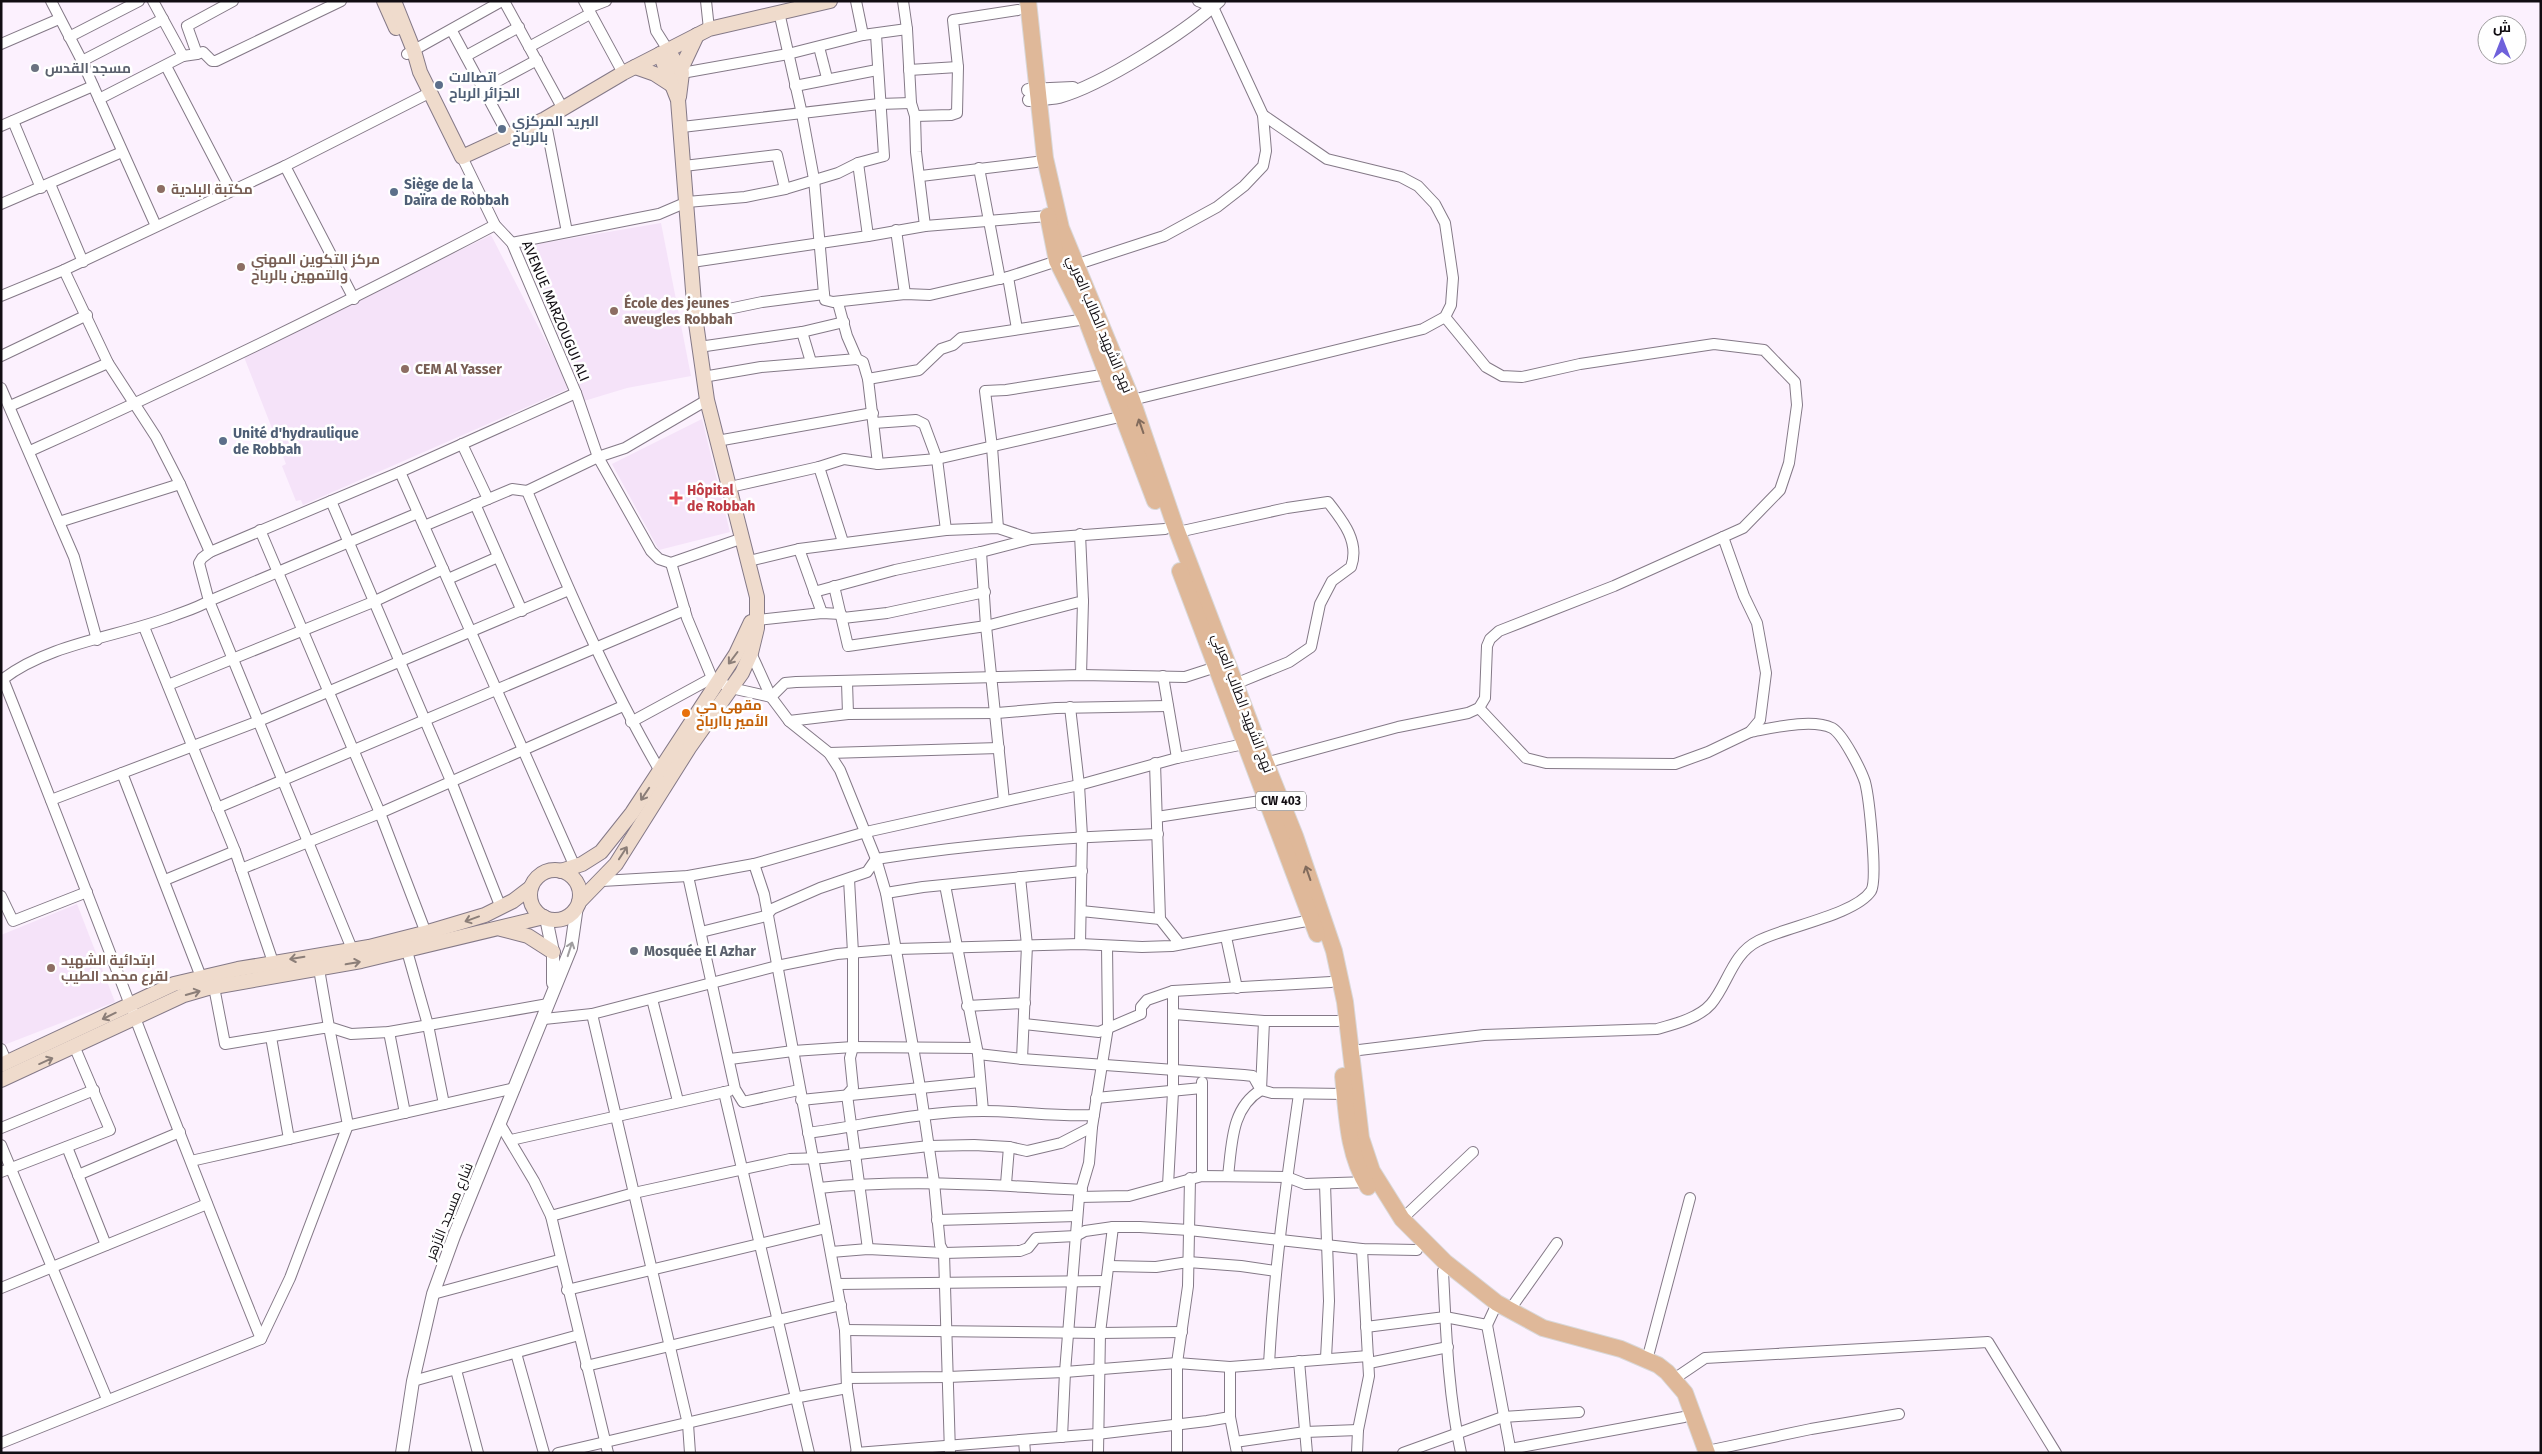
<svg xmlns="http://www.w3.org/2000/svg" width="2542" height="1454" viewBox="0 0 2542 1454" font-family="'Fira Sans',Cairo,sans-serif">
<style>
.built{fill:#f5e3f9}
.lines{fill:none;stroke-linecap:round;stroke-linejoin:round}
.minor-casing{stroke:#847987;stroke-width:12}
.tertiary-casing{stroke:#847987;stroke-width:14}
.secondary-casing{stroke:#847987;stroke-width:16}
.primary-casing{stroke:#d9d8d9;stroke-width:18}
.minor{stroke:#fff;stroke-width:10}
.tertiary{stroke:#fff;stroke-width:12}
.secondary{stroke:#efdbcc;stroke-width:14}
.primary{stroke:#dfb899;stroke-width:16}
.oneway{stroke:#826b5c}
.oneway2{stroke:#8b7e78}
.oneway3{stroke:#a09ea0}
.worship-dot{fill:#6b7280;stroke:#fff;stroke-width:2}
.service-dot{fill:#5c6f8a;stroke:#fff;stroke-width:2}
.education-dot{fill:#8d6e63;stroke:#fff;stroke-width:2}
.health-dot{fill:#e0444e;stroke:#fff;stroke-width:2}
.food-dot{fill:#e8710a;stroke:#fff;stroke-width:2}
.labels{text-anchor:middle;stroke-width:5;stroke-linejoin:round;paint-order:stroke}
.shield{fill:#fff;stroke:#585659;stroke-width:1}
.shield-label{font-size:12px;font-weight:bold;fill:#110d12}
.worship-label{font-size:14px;font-weight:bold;fill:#5b616d;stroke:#fff;text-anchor:start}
.service-label{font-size:14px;font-weight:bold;fill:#4e5e75;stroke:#fff;text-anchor:start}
.education-label{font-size:14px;font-weight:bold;fill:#785e54;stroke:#fff;text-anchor:start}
.street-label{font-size:14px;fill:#110d12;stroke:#fff}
.health-label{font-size:14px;font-weight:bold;fill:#be3a42;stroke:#fff;text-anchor:start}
.food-label{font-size:14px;font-weight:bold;fill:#c56008;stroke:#fff;text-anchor:start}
</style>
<rect width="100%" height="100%" fill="#fcf1fe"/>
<g class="built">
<polygon points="661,223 691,376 627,388 584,401 526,246"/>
<polygon points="491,235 570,388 303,505 301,500 296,501 282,466 286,464 244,357"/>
<polygon points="702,419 730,532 659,550 612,464"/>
<polygon points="77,904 115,1002 4,1045 1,1037 1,935"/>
</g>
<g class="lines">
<g class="minor-casing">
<g id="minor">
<polyline points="51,1 82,61 156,226"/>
<polyline points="153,1 183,56"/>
<polyline points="504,1 563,109"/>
<polyline points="584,1 623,73"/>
<polyline points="650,1 656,31 668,50"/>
<polyline points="706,1 709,29"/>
<polyline points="856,1 863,35"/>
<polyline points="903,1 907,29 911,103 915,116 916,152 925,226"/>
<polyline points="588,8 606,1"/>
<polyline points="779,12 802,114 814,179 824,294 825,300 833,302 905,294 930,295 1008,277 1057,261 1075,265 1164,236 1217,207 1244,186 1263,166 1266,151 1263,115"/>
<polyline points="452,31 508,135"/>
<polyline points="69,37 139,1"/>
<polyline points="1,44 59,19"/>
<polyline points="529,47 590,14"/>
<polyline points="819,47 827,78"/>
<polyline points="197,54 203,52 212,61 216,61 341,1"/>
<polyline points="407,54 502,1"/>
<polyline points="466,56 519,27"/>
<polyline points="82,61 163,19"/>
<polyline points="166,66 231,191"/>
<polyline points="909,70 958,67"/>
<polyline points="682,73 788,54 863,35 907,29"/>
<polyline points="795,86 877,70"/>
<polyline points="483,89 537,60"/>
<polyline points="99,99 183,56 197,54 187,26 233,1"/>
<polyline points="915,116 951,115 957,113 958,67 953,20 1018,10"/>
<polyline points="545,119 567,232"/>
<polyline points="13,121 41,188"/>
<polyline points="1,126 93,86"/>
<polyline points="682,127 879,104 911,103"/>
<polyline points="462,157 495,225 512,243 576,393 598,457 651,551 659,559 671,563 743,538"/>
<polyline points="858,163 884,156 876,35"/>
<polyline points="285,166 354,299"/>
<polyline points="684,166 777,155 785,189"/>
<polyline points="979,168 1000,279"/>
<polyline points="921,176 1036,162"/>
<polyline points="50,184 83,262"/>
<polyline points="1,204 122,152"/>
<polyline points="896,230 905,294"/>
<polyline points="512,243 659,214 687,202 745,197 785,189 838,173 858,163 868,236 925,226 1048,216"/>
<polyline points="692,262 868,236"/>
<polyline points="64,270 108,363 156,437 180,484 210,552"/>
<polyline points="1008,277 1017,329"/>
<polyline points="1,296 64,270 285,166 429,93"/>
<polyline points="838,303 847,336 857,359 863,362 868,379 878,464"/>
<polyline points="695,316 762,302 824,294"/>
<polyline points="802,332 811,362"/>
<polyline points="699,347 802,332 844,322"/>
<polyline points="1,356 87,315"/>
<polyline points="703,377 761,367 857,359"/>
<polyline points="868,379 919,370 941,349 953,345 961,338 1086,319"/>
<polyline points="1,388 74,557 97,640"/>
<polyline points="1132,400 1423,329 1445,317 1451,305 1453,278 1445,223 1435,204 1418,186 1401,177 1327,159 1263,115 1213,7 1198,1"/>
<polyline points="10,406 108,363"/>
<polyline points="874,423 916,420 924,424 937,459 946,530"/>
<polyline points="717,441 873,413"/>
<polyline points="462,444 488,499"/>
<path d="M 30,451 C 187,381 342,305 495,225"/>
<polyline points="819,467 843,542"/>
<polyline points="400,472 575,867"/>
<polyline points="730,487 819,467 844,459 878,464 937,459 1124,416"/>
<polyline points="331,501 451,781 501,908"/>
<polyline points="475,504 522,611"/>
<polyline points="59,522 180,484"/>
<polyline points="424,526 512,489 527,491"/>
<polyline points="998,528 992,447 985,391 1006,390 1108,374"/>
<polyline points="260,530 380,813 426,933"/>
<path d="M 1178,532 L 1287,508 L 1328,502 C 1343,521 1360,542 1351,567 L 1332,581 L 1320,604 L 1311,647 L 1289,662 L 1235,684"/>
<polyline points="799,549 822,613"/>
<polyline points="981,552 986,626 1004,801"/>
<polyline points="749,561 799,549 946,530 998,528 1031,539 1165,529"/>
<polyline points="671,563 687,618 712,678 731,688 771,697"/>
<polyline points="448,579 498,557"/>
<polyline points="834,586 848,646 986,626 1083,601 1080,534"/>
<polyline points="814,592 895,570 981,552 1031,539"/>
<polyline points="843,618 887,613 985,592"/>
<polyline points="757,620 822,613 841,614"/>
<polyline points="144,627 235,851 273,962"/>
<polyline points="751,653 771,697 789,721 829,753 840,770 876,859 886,893 920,1087 934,1182 940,1245 944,1253 950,1453"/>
<polyline points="1081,675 1083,601"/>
<polyline points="1163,676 1177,758"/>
<polyline points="847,682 848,714"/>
<polyline points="168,685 373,602 443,569"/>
<polyline points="771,697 785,683 796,682 1081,675 1185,677 1216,667"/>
<polyline points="1070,707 1079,785 1082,836 1080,944"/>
<polyline points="1479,708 1526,758 1546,763 1675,764 1708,752 1750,732 1760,720 1766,673 1757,623 1744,596 1723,537"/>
<polyline points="789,721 848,714 997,713 1056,708 1168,706"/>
<polyline points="631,722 712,678"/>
<polyline points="829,753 999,748"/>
<polyline points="1155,763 1160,919 1179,943"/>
<polyline points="1265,763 1398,727 1468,713 1479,708 1485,698 1487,646 1490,639 1499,631 1614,586 1743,528 1780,490 1789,463 1797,405 1795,382 1764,350 1714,344 1580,364 1522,377 1502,376 1486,367 1445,317"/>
<path d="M 660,771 C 608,682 567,586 527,491 L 598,457 L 625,448 L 707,400"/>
<polyline points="122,773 201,977"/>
<polyline points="51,800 259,721 569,590"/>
<polyline points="217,808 685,610"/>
<polyline points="1157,817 1267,800"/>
<polyline points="754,864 764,894 845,1330 847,1388 857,1453"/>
<polyline points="241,869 380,813 623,706"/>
<polyline points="688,876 735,1089 743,1102 799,1090"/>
<polyline points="1020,877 1027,945 1022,1059"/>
<polyline points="849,879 853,953 853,1047 850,1058 853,1088 847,1095 868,1249"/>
<polyline points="165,880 235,851"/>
<polyline points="602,881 688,876 754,864 866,832 1079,785 1177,758 1249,743"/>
<polyline points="945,885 978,1054 983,1111"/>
<polyline points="886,893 923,887 1082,871"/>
<polyline points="1,896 13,921 87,892"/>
<polyline points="1081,911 1160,919"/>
<path d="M 701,932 L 766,916 L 772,909 L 820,888 L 867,872 L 876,859 C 970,844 1063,837 1158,834"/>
<polyline points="1226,937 1237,988"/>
<polyline points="352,949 209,601 418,513"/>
<polyline points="407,951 428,1025 444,1104"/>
<polyline points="319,969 329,1027 351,1034 389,1032 548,1004"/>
<polyline points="652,999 678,1101"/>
<polyline points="967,1006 1025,1003"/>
<polyline points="592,1014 688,1424 690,1453"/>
<polyline points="1174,1014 1264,1021 1338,1021"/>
<polyline points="544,1019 592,1014 777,966 837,954 897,949 1080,944 1142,947 1172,946 1312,920"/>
<polyline points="1024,1024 1099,1032 1141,1014 1141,1007 1147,1000 1173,991 1331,982"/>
<polyline points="389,1032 405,1113"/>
<polyline points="271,1037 289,1139"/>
<polyline points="1,1049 7,1063"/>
<path d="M 1351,1051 L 1484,1035 L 1657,1029 C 1675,1024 1699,1018 1711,1004 C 1728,984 1732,954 1758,941 C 1784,927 1855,915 1871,891 C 1878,880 1869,797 1865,782 C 1861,770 1843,734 1832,728 C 1812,718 1772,728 1750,732"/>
<polyline points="978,1054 1022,1059 1244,1075 1253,1076 1261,1090 1272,1093 1345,1094"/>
<polyline points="730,1059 793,1051 853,1047 975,1048"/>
<polyline points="724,1092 809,1453"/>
<polyline points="1096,1098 1202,1088"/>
<polyline points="801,1100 980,1082"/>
<polyline points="500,1124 534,1181 551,1216 634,1193 790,1159 823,1158 929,1146 974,1145 1009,1147 1027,1151 1061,1143 1092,1127"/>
<polyline points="1,1128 94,1090"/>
<path d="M 808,1133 C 866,1125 924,1111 983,1111 C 1020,1111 1057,1117 1094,1115"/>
<polyline points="511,1140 729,1091"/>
<polyline points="1,1145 107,1399"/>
<polyline points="67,1147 106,1245"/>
<polyline points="191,1161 515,1088"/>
<polyline points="1,1172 110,1130 75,1048"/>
<polyline points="78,1175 180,1132"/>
<polyline points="1202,1176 1202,1082"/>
<path d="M 1228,1176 C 1232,1144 1231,1108 1261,1090 L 1264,1021"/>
<polyline points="1006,1184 1009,1147"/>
<polyline points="1325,1184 1329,1301 1326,1358"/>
<polyline points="1168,1185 1173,1092 1173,991"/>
<path d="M 819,1188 C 907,1179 994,1185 1082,1190"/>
<polyline points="1079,1197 1129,1196 1202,1176 1287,1177 1305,1184 1369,1182"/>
<polyline points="551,1216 608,1453"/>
<polyline points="1402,1219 1473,1152"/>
<polyline points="937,1220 1077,1216"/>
<polyline points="831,1252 868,1249 944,1253 1020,1251 1028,1248 1036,1238 1076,1236 1085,1231 1113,1227 1140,1227 1189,1230 1362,1249 1417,1250"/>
<polyline points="1109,1266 1156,1267 1188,1262 1241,1266 1275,1271"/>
<path d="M 1443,1271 C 1446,1331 1448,1394 1461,1453"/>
<polyline points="837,1284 1106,1281"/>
<polyline points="1,1288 207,1204"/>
<polyline points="567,1290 826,1228"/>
<polyline points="433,1294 559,1260"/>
<polyline points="1509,1311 1557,1243"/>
<polyline points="1487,1325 1511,1453"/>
<polyline points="1366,1327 1445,1317 1487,1325 1494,1310"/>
<polyline points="845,1330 1100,1333 1182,1332"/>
<path d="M 261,1339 C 172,1120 91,898 3,679 C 50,643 118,637 173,616 C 186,611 197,608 209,601 L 199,563 L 202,558 L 210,552 L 400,472 L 576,393"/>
<polyline points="516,1353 544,1453"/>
<polyline points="1647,1360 1690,1198"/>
<polyline points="1299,1361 1307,1453"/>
<polyline points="1369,1363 1448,1347"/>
<path d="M 1269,1364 C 1274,1272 1286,1184 1299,1094"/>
<polyline points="586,1366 841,1305"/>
<polyline points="1230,1367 1230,1417 1237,1453"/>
<polyline points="456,1370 478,1453"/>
<polyline points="847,1378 948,1377 1065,1372 1177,1363 1230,1367 1368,1356"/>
<polyline points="1674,1379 1705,1358 1988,1342 2056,1453"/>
<polyline points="413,1381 579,1335"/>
<polyline points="1062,1437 1065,1372 1079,1197 1089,1163 1092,1127 1108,1027 1107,946"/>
<polyline points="1024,1440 1025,1453"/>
<polyline points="1235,1442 1305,1432 1358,1430"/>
<polyline points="1,1443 261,1339 290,1278 348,1125 329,1027 225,1044 214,987"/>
<polyline points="1510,1449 1684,1417"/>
<polyline points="1707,1451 1811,1429 1899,1414"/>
<polyline points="558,1453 794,1398 847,1388"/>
<polyline points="856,1453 1097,1434 1207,1421 1230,1417"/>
<polyline points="1098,1453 1100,1333 1113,1227"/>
<polyline points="1177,1453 1177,1363 1188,1286 1190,1178"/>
<polyline points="1357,1453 1358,1430 1369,1376 1362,1249"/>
<polyline points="1403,1453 1503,1417 1579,1412"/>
</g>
</g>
<g class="tertiary-casing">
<g id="tertiary">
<polyline points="1028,90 1073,88"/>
<path d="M 1029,100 C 1039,99 1050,99 1059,97 C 1102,85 1186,32 1219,1"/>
<polyline points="546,918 553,952 553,983"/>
<polyline points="402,1453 413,1381 433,1294 454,1236 571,948 577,906"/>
</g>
</g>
<g class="secondary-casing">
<g id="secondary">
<polyline points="384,1 396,28"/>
<polyline points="394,1 414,51 420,72 462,157 545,119 623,73 709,29 830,1"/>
<polyline points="668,50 682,73 679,97"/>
<polyline points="635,67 655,74 672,85"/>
<polyline points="681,69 697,35"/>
<circle cx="555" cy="895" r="25"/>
<polyline points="561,871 582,864 601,852 632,813 736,654 751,622"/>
<polyline points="579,902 616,864 689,748 742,673 751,653 757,628 757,597 707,400 695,316 678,100 660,54"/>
<polyline points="501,929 528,936 553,952"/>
<polyline points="1,1065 174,984 238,969 369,947 428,932 485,915 513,901 530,888"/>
<polyline points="1,1080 184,995 208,988 361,961 544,917"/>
</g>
</g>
<g class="primary-casing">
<g id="primary">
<polyline points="1028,1 1045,158 1061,228 1132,400 1175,526 1257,741 1295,836 1334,951 1345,1002 1361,1138 1372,1171 1402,1219 1445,1262 1497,1303 1543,1328 1621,1349 1658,1365 1667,1372 1685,1393 1707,1453"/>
<polyline points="1048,216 1057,261 1086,319 1155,501"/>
<polyline points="1180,571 1317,934"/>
<path d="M 1343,1076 C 1347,1114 1347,1153 1368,1187"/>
</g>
</g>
<use href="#minor" class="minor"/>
<use href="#tertiary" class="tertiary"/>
<use href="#secondary" class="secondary"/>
<use href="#primary" class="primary"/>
</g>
<defs><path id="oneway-shaft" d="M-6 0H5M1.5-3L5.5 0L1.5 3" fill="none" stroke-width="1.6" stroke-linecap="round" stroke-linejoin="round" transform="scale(1.25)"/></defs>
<g class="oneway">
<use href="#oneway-shaft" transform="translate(1141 426) rotate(-109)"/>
<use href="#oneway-shaft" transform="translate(1308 873) rotate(-109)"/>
</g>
<g class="oneway2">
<use href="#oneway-shaft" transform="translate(733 658) rotate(127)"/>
<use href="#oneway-shaft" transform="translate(645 794) rotate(124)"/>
<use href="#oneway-shaft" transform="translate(623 853) rotate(-57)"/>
<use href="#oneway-shaft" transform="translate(472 919) rotate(160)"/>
<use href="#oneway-shaft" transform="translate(297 958) rotate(171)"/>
<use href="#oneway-shaft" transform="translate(353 963) rotate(-10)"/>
<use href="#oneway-shaft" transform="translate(193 993) rotate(-16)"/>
<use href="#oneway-shaft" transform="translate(109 1016) rotate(154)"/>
<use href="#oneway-shaft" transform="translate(46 1061) rotate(-24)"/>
</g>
<use class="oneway3" href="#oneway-shaft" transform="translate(570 949) rotate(-72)"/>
<g class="worship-dot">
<circle cx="35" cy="68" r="5"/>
<circle cx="634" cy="951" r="5"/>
</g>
<g class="service-dot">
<circle cx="439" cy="85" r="5"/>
<circle cx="502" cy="129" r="5"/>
<circle cx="394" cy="192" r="5"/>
<circle cx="223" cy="441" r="5"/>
</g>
<g class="education-dot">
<circle cx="161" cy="189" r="5"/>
<circle cx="241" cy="267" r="5"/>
<circle cx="614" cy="311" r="5"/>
<circle cx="405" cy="369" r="5"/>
<circle cx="51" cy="968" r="5"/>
</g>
<path class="health-dot" d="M673.5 490.5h5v5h5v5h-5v5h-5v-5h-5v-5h5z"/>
<circle class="food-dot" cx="686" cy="713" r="5"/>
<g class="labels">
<rect class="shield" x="1256" y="791.5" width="50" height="19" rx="4"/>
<g class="shield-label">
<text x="1281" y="805">CW 403</text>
</g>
<g class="worship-label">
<text x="45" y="73">مسجد القدس</text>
<text x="644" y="956">Mosquée El Azhar</text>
</g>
<g class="service-label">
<text x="449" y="82">اتصالات<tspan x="449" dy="16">الجزائر الرباح</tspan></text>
<text x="512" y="126">البريد المركزي<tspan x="512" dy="16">بالرباح</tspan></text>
<text x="404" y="189">Siège de la<tspan x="404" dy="16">Daïra de Robbah</tspan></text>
<text x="233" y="438">Unité d'hydraulique<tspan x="233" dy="16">de Robbah</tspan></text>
</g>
<g class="education-label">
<text x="171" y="194">مكتبة البلدية</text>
<text x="251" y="264">مركز التكوين المهني<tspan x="251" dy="16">والتمهين بالرباح</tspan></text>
<text x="624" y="308">École des jeunes<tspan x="624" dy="16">aveugles Robbah</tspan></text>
<text x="415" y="374">CEM Al Yasser</text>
<text x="61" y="965">ابتدائية الشهيد<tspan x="61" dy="16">لقرع محمد الطيب</tspan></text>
</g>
<g class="street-label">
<text transform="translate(556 311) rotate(67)" y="5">AVENUE MARZOUGUI ALI</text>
<text transform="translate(1100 324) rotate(67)" y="5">نهج الشهيد الطالب العربي</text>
<text transform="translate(1243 703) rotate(69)" y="5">نهج الشهيد الطالب العربي</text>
<text transform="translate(449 1211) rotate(-68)" y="5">شارع مسجد الأزهر</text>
</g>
<g class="health-label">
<text x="687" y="495">Hôpital<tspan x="687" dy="16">de Robbah</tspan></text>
</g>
<g class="food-label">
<text x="696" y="710">مقهى حي<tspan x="696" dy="16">الأمير باارباح</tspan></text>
</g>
</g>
<rect width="2542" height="1454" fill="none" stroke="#110d12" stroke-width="5"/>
<g transform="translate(2502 40)"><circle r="24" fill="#ffffff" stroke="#a09ea0"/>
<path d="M0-4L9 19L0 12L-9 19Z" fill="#6f61db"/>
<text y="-8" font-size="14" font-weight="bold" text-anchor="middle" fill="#110d12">ش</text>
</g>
</svg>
